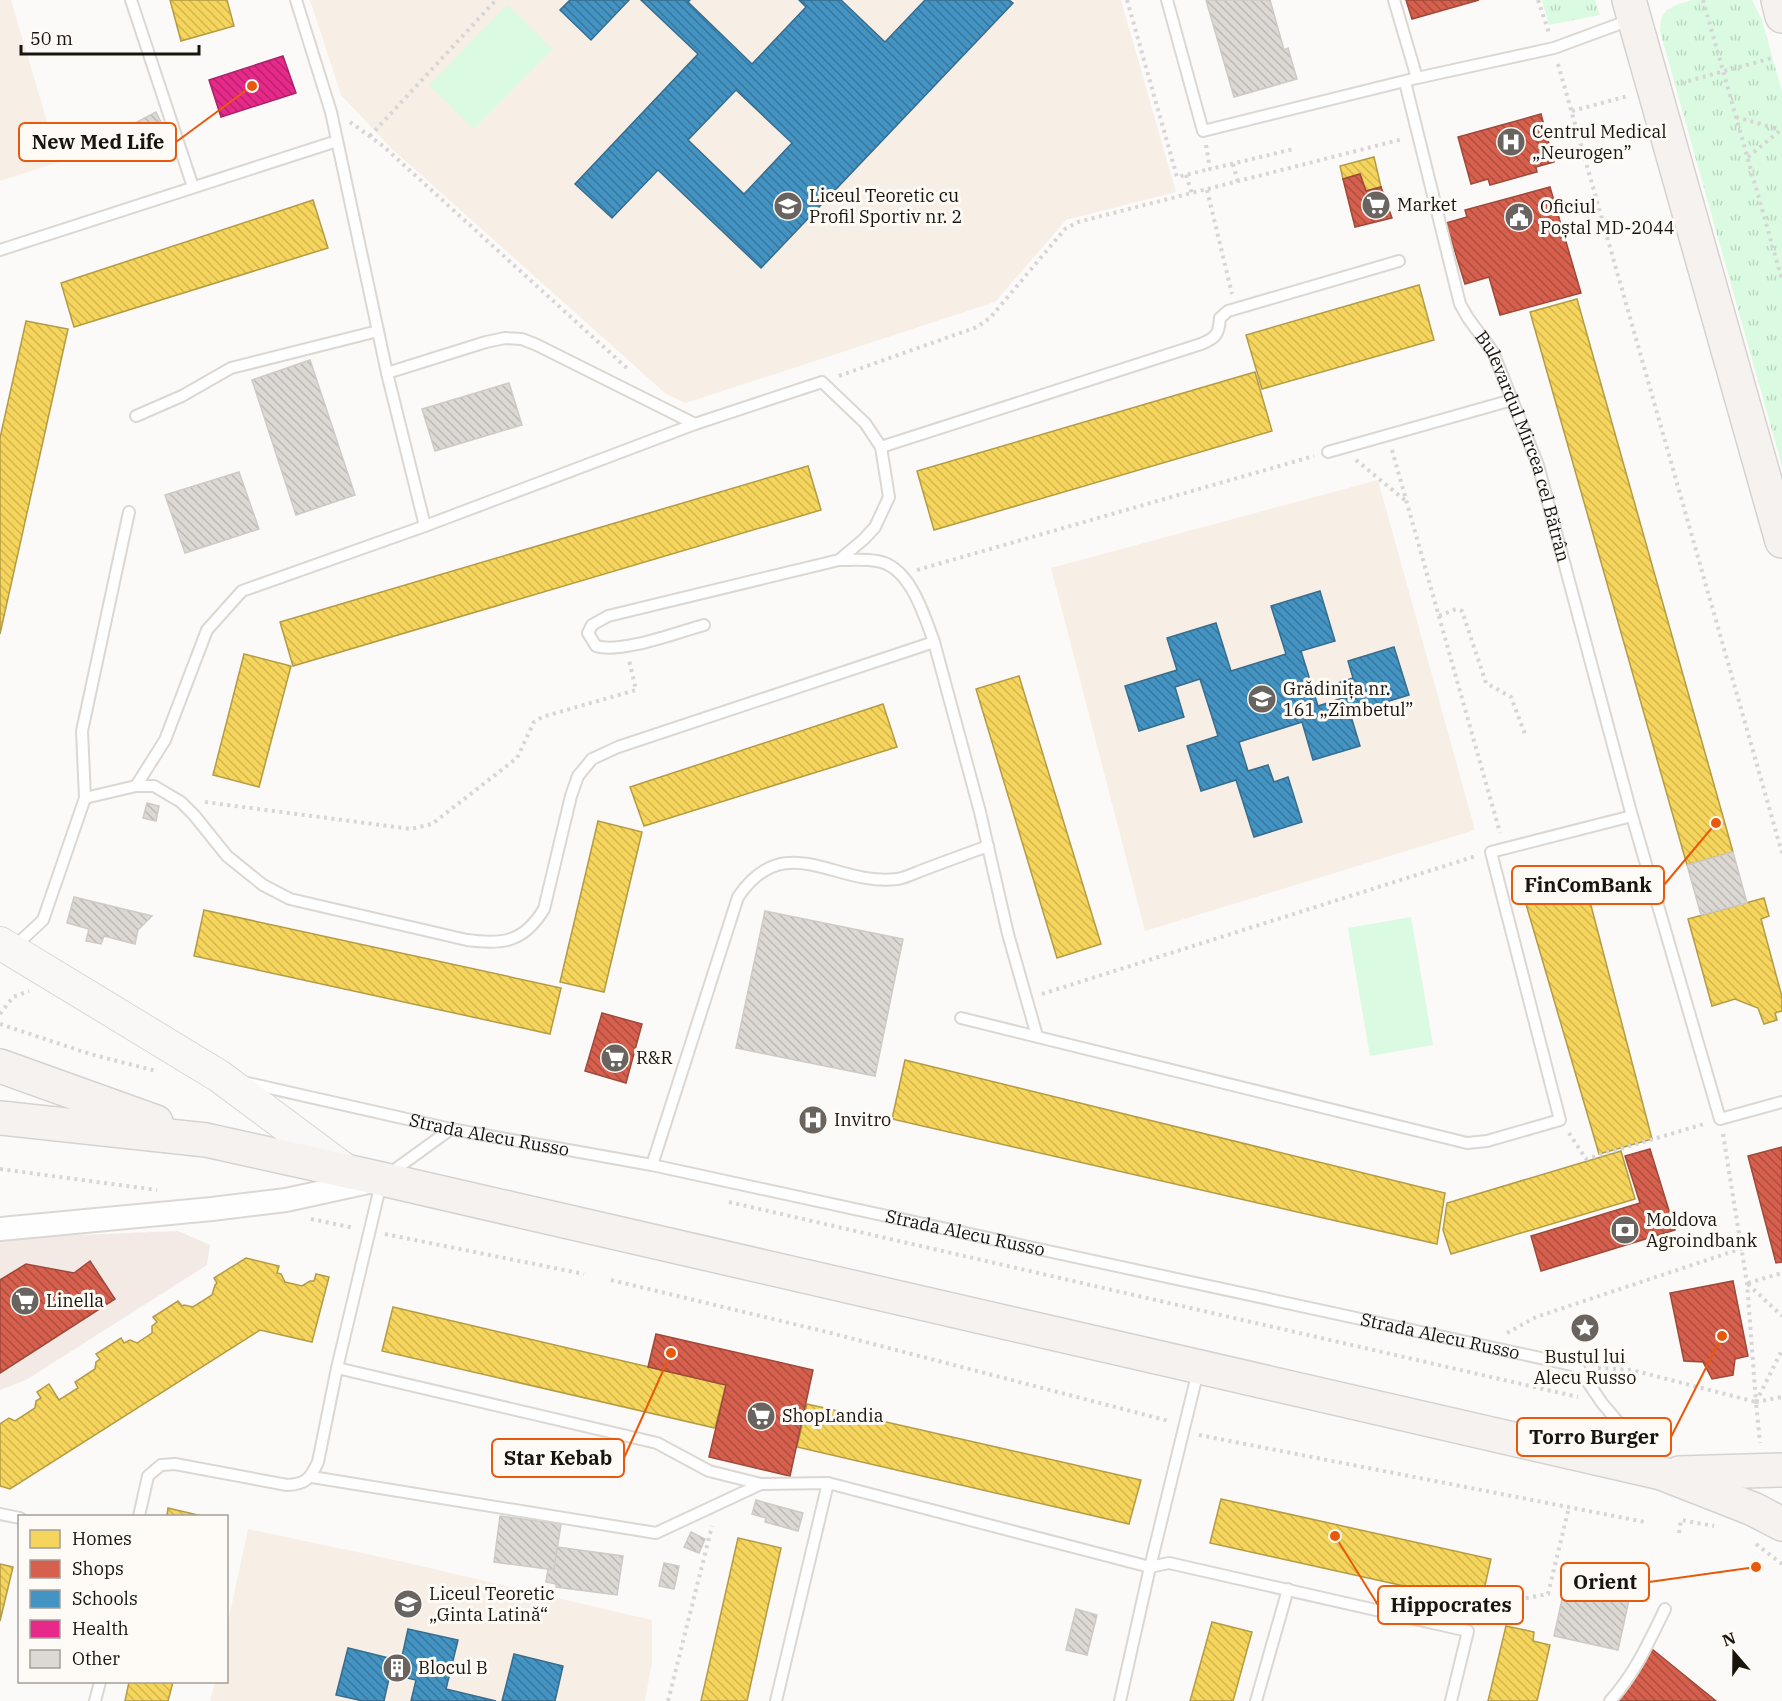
<svg xmlns="http://www.w3.org/2000/svg" width="1782" height="1701" viewBox="0 0 1782 1701" font-family="'IBM Plex Serif',serif">
<style>
.commercial{fill:#f3eae6}
.built{fill:#f7eee6}
.grass{fill:url(#grass-tufts)}
.pitch{fill:#dafbe1}
.homes{fill:url(#homes-back-hatch);stroke:#b49b45;stroke-width:1.5}
.shops{fill:url(#shops-back-hatch);stroke:#9e493a;stroke-width:1.5}
.schools{fill:url(#schools-back-hatch);stroke:#376d8d;stroke-width:1.5;fill-rule:evenodd}
.health{fill:url(#health-back-hatch);stroke:#aa2365;stroke-width:1.5}
.building{fill:url(#building-back-hatch);stroke:#cecac5;stroke-width:1.5}
.lines{fill:none;stroke-linecap:round;stroke-linejoin:round}
.lane-casing{stroke:#dbd7d3;stroke-width:14}
.street-casing{stroke:#dbd7d3;stroke-width:26}
.secondary-casing{stroke:#dbd7d3;stroke-width:34}
.primary-casing{stroke:#d5d3d1;stroke-width:36}
.path{stroke:#d7d6d5;stroke-width:4;stroke-dasharray:3 4.5;stroke-linecap:butt}
.lane{stroke:#fffefe;stroke-width:10}
.street{stroke:#fffefe;stroke-width:22}
.secondary{stroke:#faf8f7;stroke-width:32}
.primary{stroke:#f6f2f0;stroke-width:33}
.labels{text-anchor:middle;stroke-width:6;stroke-linejoin:round;paint-order:stroke}
.poi-label{font-size:18px;fill:#1a140e;stroke:#fefaf6;text-anchor:start}
.street-label{font-size:18px;fill:#1a140e;stroke:#fefaf6}
.leader{fill:none;stroke:#e8590c;stroke-width:2}
.callout-dot{fill:#e8590c;stroke:#fefaf6;stroke-width:2}
.callout{fill:#fefaf6;stroke:#e8590c;stroke-width:2}
.callout-label{font-size:20px;text-anchor:middle;font-weight:bold;fill:#1a140e}
</style>
<defs>
<pattern id="grass-tufts" width="24" height="20" patternUnits="userSpaceOnUse" patternTransform="scale(1.5)"><rect width="24" height="20" fill="#dafbe1"/><path d="M3 7l-1-3M5 7V3M7 7l1-3M15 17l-1-3M17 17v-4M19 17l1-3" fill="none" stroke="#bad6c0"/></pattern>
<pattern id="homes-back-hatch" width="6" height="6" patternUnits="userSpaceOnUse" patternTransform="scale(1.5)"><rect width="6" height="6" fill="#f6d55c"/><path d="M-1 5l2 2M0 0l6 6M5-1l2 2" fill="none" stroke="#d2b64f"/></pattern>
<pattern id="shops-back-hatch" width="6" height="6" patternUnits="userSpaceOnUse" patternTransform="scale(1.5)"><rect width="6" height="6" fill="#d6604d"/><path d="M-1 5l2 2M0 0l6 6M5-1l2 2" fill="none" stroke="#ad4e3e"/></pattern>
<pattern id="schools-back-hatch" width="6" height="6" patternUnits="userSpaceOnUse" patternTransform="scale(1.5)"><rect width="6" height="6" fill="#4393c3"/><path d="M-1 5l2 2M0 0l6 6M5-1l2 2" fill="none" stroke="#37779d"/></pattern>
<pattern id="health-back-hatch" width="6" height="6" patternUnits="userSpaceOnUse" patternTransform="scale(1.5)"><rect width="6" height="6" fill="#e7298a"/><path d="M-1 5l2 2M0 0l6 6M5-1l2 2" fill="none" stroke="#ba226f"/></pattern>
<pattern id="building-back-hatch" width="6" height="6" patternUnits="userSpaceOnUse" patternTransform="scale(1.5)"><rect width="6" height="6" fill="#dcd8d3"/><path d="M-1 5l2 2M0 0l6 6M5-1l2 2" fill="none" stroke="#bcb8b4"/></pattern>
</defs>
<rect width="100%" height="100%" fill="#fcfaf8"/>
<polygon class="commercial" points="178,1231 210,1245 207,1265 26,1380 0,1390 0,1238"/>
<g class="built">
<polygon points="0,0 11,0 59,162 0,181"/>
<polygon points="310,0 1121,0 1176,192 1066,220 995,302 686,403 666,394 391,148 341,95"/>
<polygon points="1378,480 1475,830 1145,931 1051,568"/>
<polygon points="248,1529 395,1560 652,1620 652,1662 645,1701 210,1701 215,1682 226,1682 227,1627"/>
</g>
<g class="grass">
<polygon points="1542,0 1595,0 1600,15 1549,25"/>
<path d="M 1693,0 L 1752,0 L 1762,20 L 1782,92 L 1782,466 L 1661,35 C 1656,10 1673,5 1693,0 Z"/>
</g>
<g class="pitch">
<polygon points="507,5 553,49 474,129 429,85"/>
<polygon points="1411,917 1433,1045 1370,1056 1348,928"/>
</g>
<g class="homes">
<polygon points="170,0 227,0 234,26 181,41"/>
<polygon points="1374,157 1381,187 1366,191 1360,174 1343,179 1340,166"/>
<polygon points="313,200 328,248 74,327 61,283"/>
<polygon points="1419,285 1434,340 1262,389 1246,335"/>
<polygon points="1577,299 1733,852 1687,865 1530,312"/>
<polygon points="26,321 68,329 0,634 0,438"/>
<polygon points="1255,372 1272,431 934,530 917,471"/>
<polygon points="808,466 821,510 293,666 280,622"/>
<polygon points="244,654 291,666 259,787 213,775"/>
<polygon points="1019,676 1101,944 1057,958 976,689"/>
<polygon points="883,704 897,747 644,826 630,787"/>
<polygon points="598,821 642,832 604,992 560,982"/>
<polygon points="1582,871 1652,1139 1599,1154 1521,887"/>
<polygon points="1764,898 1769,916 1761,919 1782,997 1782,1011 1775,1013 1777,1020 1764,1024 1758,1008 1735,999 1712,1006 1688,919"/>
<polygon points="204,910 561,988 550,1034 194,956"/>
<polygon points="905,1060 1445,1193 1437,1244 892,1119"/>
<polygon points="1621,1151 1635,1199 1451,1254 1443,1230 1447,1203"/>
<polygon points="246,1258 279,1266 277,1273 281,1274 285,1282 302,1286 310,1281 314,1281 316,1274 329,1277 312,1342 260,1330 10,1489 0,1486 0,1424 9,1418 15,1421 35,1408 36,1401 41,1398 37,1392 49,1384 59,1400 78,1388 75,1382 95,1369 96,1362 100,1359 96,1354 121,1338 124,1343 130,1340 137,1343 152,1333 152,1326 157,1322 153,1317 178,1301 182,1306 184,1305 193,1307 212,1295 215,1285 217,1283 214,1278"/>
<polygon points="393,1307 726,1385 715,1428 382,1351"/>
<polygon points="807,1404 1141,1480 1129,1524 797,1447"/>
<polygon points="1221,1499 1491,1559 1481,1603 1210,1543"/>
<polygon points="168,1508 202,1516 167,1516"/>
<polygon points="738,1538 781,1548 747,1701 701,1701"/>
<polygon points="0,1564 13,1567 0,1621"/>
<polygon points="1212,1622 1252,1632 1233,1701 1190,1701"/>
<polygon points="1506,1626 1534,1632 1533,1641 1550,1645 1537,1701 1488,1701"/>
<polygon points="129,1682 173,1682 168,1701 125,1701"/>
</g>
<g class="shops">
<polygon points="1406,0 1479,0 1412,19"/>
<polygon points="1541,114 1554,162 1536,167 1537,172 1490,185 1488,179 1471,184 1458,137"/>
<polygon points="1360,174 1366,191 1381,187 1392,218 1355,227 1343,179"/>
<polygon points="1550,187 1581,293 1500,315 1489,277 1465,284 1446,223 1467,217 1465,210"/>
<polygon points="602,1013 642,1024 626,1083 585,1071"/>
<polygon points="1782,1147 1782,1262 1776,1263 1748,1156"/>
<polygon points="1650,1149 1675,1230 1541,1271 1531,1236 1640,1203 1625,1156"/>
<polygon points="90,1261 115,1299 0,1373 0,1280 26,1264 74,1273"/>
<polygon points="1733,1281 1748,1356 1735,1359 1733,1375 1712,1379 1703,1362 1684,1361 1670,1293"/>
<polygon points="656,1334 813,1370 790,1476 709,1457 726,1385 648,1367"/>
<polygon points="1652,1649 1716,1701 1615,1701 1622,1681"/>
</g>
<g class="schools">
<polygon points="570,0 629,0 591,40 560,10"/>
<path d="M 641,0 L 690,0 L 688,2 L 752,64 L 806,7 L 799,0 L 841,0 L 885,42 L 925,0 L 1009,0 L 1013,3 L 761,268 L 658,170 L 612,218 L 575,184 L 698,54 ZM 736,90 L 792,143 L 744,194 L 688,140 Z"/>
<polygon points="1320,591 1335,641 1301,651 1318,706 1343,698 1338,683 1353,678 1348,661 1394,647 1409,695 1350,713 1360,746 1313,760 1302,722 1239,742 1248,771 1268,765 1274,782 1288,777 1302,822 1254,837 1236,780 1201,791 1187,746 1218,736 1200,679 1175,687 1184,717 1139,731 1125,686 1177,670 1167,638 1216,623 1231,671 1286,654 1271,606"/>
<polygon points="408,1629 458,1640 446,1689 496,1701 411,1701 416,1680 390,1674 384,1701 363,1701 336,1695 348,1648 401,1661"/>
<polygon points="514,1654 563,1666 555,1701 502,1701"/>
</g>
<polygon class="health" points="283,56 296,93 221,117 209,80"/>
<g class="building">
<polygon points="1206,0 1270,0 1284,50 1288,48 1297,79 1234,97"/>
<polygon points="156,112 165,130 143,140 135,123"/>
<polygon points="310,360 355,495 296,515 252,380"/>
<polygon points="509,383 522,425 435,451 422,409"/>
<polygon points="239,472 259,529 185,553 165,495"/>
<polygon points="147,803 159,806 156,821 143,818"/>
<polygon points="1733,852 1747,903 1701,915 1687,865"/>
<polygon points="74,897 152,916 138,930 135,944 104,936 101,944 86,941 89,929 67,923"/>
<polygon points="765,911 903,939 875,1076 736,1048"/>
<polygon points="756,1500 803,1513 798,1531 765,1522 766,1518 752,1514"/>
<polygon points="500,1516 561,1524 554,1570 494,1562"/>
<polygon points="691,1532 705,1539 699,1553 684,1547"/>
<polygon points="557,1547 623,1556 617,1595 556,1587 556,1584 546,1582 548,1569 554,1570"/>
<polygon points="664,1563 679,1566 674,1589 659,1586"/>
<polygon points="1568,1572 1632,1586 1618,1650 1554,1636"/>
<polygon points="1076,1609 1097,1615 1087,1655 1066,1650"/>
</g>
<g class="lines">
<g class="lane-casing">
<g id="lane">
<polyline points="131,0 193,187"/>
<polyline points="296,0 331,112 387,373 425,526"/>
<polyline points="1167,0 1203,131 1417,78 1554,48 1630,20"/>
<polyline points="1394,0 1417,78"/>
<path id="s1" d="M 1405,82 L 1460,304 L 1468,318 L 1493,352 L 1538,465 L 1632,816"/>
<polyline points="0,250 337,141"/>
<polyline points="387,373 486,342 505,338 522,339 537,345 695,424"/>
<polyline points="136,416 182,396 231,368 378,331"/>
<path d="M 881,447 L 1201,344 C 1216,338 1219,334 1220,318 L 1228,311 L 1399,261"/>
<polyline points="1328,452 1512,400"/>
<polyline points="934,642 980,812 1008,934 1037,1036"/>
<polyline points="136,786 165,740 207,630 242,591 425,526 695,424 822,382 865,423 881,447 889,497 875,527 864,539 839,560"/>
<path d="M 85,798 L 136,786 L 154,786 L 181,802 L 194,815 L 227,856 L 263,885 L 290,899 L 467,940 C 503,945 524,942 544,909 L 571,796 L 578,776 L 592,759 L 618,747 L 934,642 C 924,615 910,566 877,561 C 865,559 851,560 839,560 L 608,616 L 592,625 L 588,633 L 596,646 C 621,654 678,632 704,625"/>
<polyline points="14,947 43,920 85,798 82,731 129,512"/>
<polyline points="961,1018 1467,1143 1487,1141 1560,1120 1491,852 1632,816 1720,1119 1782,1102"/>
<path id="s2" d="M 243,1082 L 451,1129 L 652,1165 L 1577,1366 L 1602,1403 L 1651,1461"/>
<path d="M 652,1165 L 738,897 C 786,827 835,887 897,879 C 905,878 915,873 923,870 C 944,862 966,854 988,846"/>
<polyline points="337,1368 657,1443 709,1471 761,1484 828,1483 1150,1567 1169,1563 1468,1631 1451,1701"/>
<polyline points="312,1477 656,1533 761,1484"/>
<polyline points="0,1514 20,1518"/>
<path d="M 139,1516 L 148,1476 L 161,1465 L 175,1464 L 287,1485 C 306,1484 310,1479 318,1462 L 337,1368 L 382,1179 L 451,1129"/>
<polyline points="95,1701 100,1682"/>
<polyline points="776,1701 828,1483"/>
<polyline points="1120,1701 1150,1567 1198,1371"/>
<polyline points="1256,1701 1288,1589"/>
<path d="M 1610,1701 C 1635,1673 1649,1642 1665,1609"/>
</g>
</g>
<g class="street-casing">
<polyline id="street" points="0,1229 212,1209 286,1200 373,1181"/>
</g>
<g class="secondary-casing">
<polyline id="secondary" points="0,943 219,1076 348,1172"/>
</g>
<g class="primary-casing">
<g id="primary">
<polyline points="1629,0 1782,541"/>
<polyline points="1778,0 1782,16"/>
<polyline points="0,1066 156,1122"/>
<polyline points="0,1118 206,1140 382,1179 1661,1473 1753,1509 1782,1524"/>
<polyline points="1679,1473 1782,1470"/>
</g>
</g>
<g class="path">
<polyline points="1127,0 1177,177 1210,169"/>
<polyline points="1538,0 1549,33"/>
<polyline points="1703,0 1782,280"/>
<polyline points="1558,64 1782,853"/>
<polyline points="1681,83 1772,58"/>
<polyline points="1572,111 1628,96"/>
<polyline points="1736,117 1778,129"/>
<polyline points="350,122 383,146 629,370"/>
<polyline points="370,136 496,0"/>
<polyline points="1206,145 1210,169 1294,149"/>
<polyline points="1748,157 1782,129"/>
<polyline points="1233,164 1238,182"/>
<polyline points="1186,175 1192,194"/>
<polyline points="1207,190 1232,294"/>
<polyline points="839,376 977,327 990,318 1065,229 1078,222 1403,139"/>
<polyline points="1392,450 1500,833"/>
<polyline points="1356,460 1406,501"/>
<polyline points="917,570 1314,456"/>
<polyline points="1439,616 1456,609 1462,611 1486,683 1511,697 1525,734"/>
<polyline points="205,802 411,829 432,824 517,758 534,722 542,717 636,690 629,660"/>
<polyline points="1042,994 1476,856"/>
<polyline points="0,1014 13,997 29,991"/>
<polyline points="0,1024 90,1054 156,1071"/>
<polyline points="1569,1133 1586,1159 1704,1124"/>
<polyline points="1723,1134 1747,1283 1756,1402 1782,1397"/>
<polyline points="0,1169 157,1190"/>
<polyline points="729,1202 1578,1397"/>
<polyline points="311,1219 354,1228"/>
<polyline points="385,1234 584,1274"/>
<polyline points="611,1280 827,1332 1169,1421"/>
<polyline points="1748,1283 1782,1273"/>
<polyline points="1748,1284 1782,1316"/>
<polyline points="1507,1333 1536,1317 1743,1248"/>
<polyline points="1598,1368 1632,1370 1756,1402 1760,1443"/>
<polyline points="1756,1402 1782,1350"/>
<polyline points="1199,1435 1645,1522"/>
<polyline points="1679,1533 1681,1520 1714,1526"/>
<polyline points="1756,1544 1782,1564"/>
<polyline points="1480,1621 1505,1602 1548,1594 1569,1507"/>
<polyline points="668,1701 712,1526"/>
</g>
<use href="#lane" class="lane"/>
<use href="#street" class="street"/>
<use href="#secondary" class="secondary"/>
<use href="#primary" class="primary"/>
</g>
<defs>
<g id="hospital-disc" transform="scale(1.5)"><circle r="9.5" fill="#696460" stroke="#fefaf6"/><path d="M-5-5h3v3.5h4V-5h3V5h-3V1.5h-4V5h-3Z" fill="#fff"/></g>
<g id="supermarket-disc" transform="scale(1.5)"><circle r="9.5" fill="#696460" stroke="#fefaf6"/><path d="M-6-5.5h2.5l.6 2H6L4.5 2H-2.5L-4.4-4H-6ZM-1.5 3.2a1.3 1.3 0 1 0 .1 0ZM3 3.2a1.3 1.3 0 1 0 .1 0Z" fill="#fff"/></g>
<g id="school-disc" transform="scale(1.5)"><circle r="9.5" fill="#696460" stroke="#fefaf6"/><path d="M0-5L7-2L0 1L-7-2ZM-4 1L0 2.5L4 1V4Q0 6-4 4Z" fill="#fff"/></g>
<g id="civic-disc" transform="scale(1.5)"><circle r="9.5" fill="#696460" stroke="#fefaf6"/><path d="M-.6-6.5H3V-4.5H.6V-3L4-1V1h2V6H-6V1h2V-1L-.6-3ZM-1.2 2.5V6h2.4V2.5Z" fill="#fff"/></g>
<g id="bank-disc" transform="scale(1.5)"><circle r="9.5" fill="#696460" stroke="#fefaf6"/><path d="M-6-4H6V4H-6ZM0-2.3a2.3 2.3 0 1 0 0 4.6a2.3 2.3 0 1 0 0-4.6Z" fill="#fff"/></g>
<g id="sight-disc" transform="scale(1.5)"><circle r="9.5" fill="#696460" stroke="#fefaf6"/><path d="M0-6L1.8-2.2L6-1.7L2.9 1.2L3.7 5.4L0 3.3L-3.7 5.4L-2.9 1.2L-6-1.7L-1.8-2.2Z" fill="#fff"/></g>
<g id="building-disc" transform="scale(1.5)"><circle r="9.5" fill="#696460" stroke="#fefaf6"/><path d="M-4-6H4V6H1V3H-1V6H-4ZM-2.5-4.3h1.7v1.8h-1.7ZM.8-4.3h1.7v1.8H.8ZM-2.5-1h1.7V.8h-1.7ZM.8-1h1.7V.8H.8Z" fill="#fff"/></g>
</defs>
<g fill-rule="evenodd">
<use href="#hospital-disc" x="1511" y="142"/>
<use href="#supermarket-disc" x="1376" y="205"/>
<use href="#school-disc" x="788" y="206"/>
<use href="#civic-disc" x="1519" y="217"/>
<use href="#school-disc" x="1262" y="699"/>
<use href="#supermarket-disc" x="615" y="1058"/>
<use href="#hospital-disc" x="813" y="1120"/>
<use href="#bank-disc" x="1625" y="1230"/>
<use href="#supermarket-disc" x="25" y="1301"/>
<use href="#sight-disc" x="1585" y="1328"/>
<use href="#supermarket-disc" x="761" y="1416"/>
<use href="#school-disc" x="408" y="1604"/>
<use href="#building-disc" x="397" y="1668"/>
</g>
<g class="labels">
<g class="poi-label">
<text x="1532" y="138">Centrul Medical<tspan x="1532" dy="21">„Neurogen”</tspan></text>
<text x="809" y="202">Liceul Teoretic cu<tspan x="809" dy="21">Profil Sportiv nr. 2</tspan></text>
<text x="1397" y="211">Market</text>
<text x="1540" y="213">Oficiul<tspan x="1540" dy="21">Poștal MD-2044</tspan></text>
<text x="1283" y="695">Grădinița nr.<tspan x="1283" dy="21">161 „Zîmbetul”</tspan></text>
<text x="636" y="1064">R&amp;R</text>
<text x="834" y="1126">Invitro</text>
<text x="1646" y="1226">Moldova<tspan x="1646" dy="21">Agroindbank</tspan></text>
<text x="46" y="1307">Linella</text>
<text x="1585" y="1363" text-anchor="middle">Bustul lui<tspan x="1585" dy="21">Alecu Russo</tspan></text>
<text x="782" y="1422">ShopLandia</text>
<text x="429" y="1600">Liceul Teoretic<tspan x="429" dy="21">„Ginta Latină“</tspan></text>
<text x="418" y="1674">Blocul B</text>
</g>
<g class="street-label">
<text dy="6" stroke="none"><textPath href="#s1" startOffset="386">Bulevardul Mircea cel Bătrân</textPath></text>
<text dy="6" stroke="none"><textPath href="#s2" startOffset="252">Strada Alecu Russo</textPath></text>
<text dy="6" stroke="none"><textPath href="#s2" startOffset="738">Strada Alecu Russo</textPath></text>
<text dy="6" stroke="none"><textPath href="#s2" startOffset="1224">Strada Alecu Russo</textPath></text>
</g>
</g>
<path class="leader" d="M252 86L176 142M1716 823L1664 885M1722 1336L1671 1437M671 1353L624 1458M1756 1567L1649 1582M1335 1536L1378 1605"/>
<g class="callout-dot">
<circle cx="252" cy="86" r="6"/>
<circle cx="1716" cy="823" r="6"/>
<circle cx="1722" cy="1336" r="6"/>
<circle cx="671" cy="1353" r="6"/>
<circle cx="1756" cy="1567" r="6"/>
<circle cx="1335" cy="1536" r="6"/>
</g>
<g class="callout">
<rect x="19" y="123" width="157" height="38" rx="6"/>
<rect x="1512" y="866" width="152" height="38" rx="6"/>
<rect x="1517" y="1418" width="154" height="38" rx="6"/>
<rect x="492" y="1439" width="132" height="38" rx="6"/>
<rect x="1561" y="1563" width="88" height="38" rx="6"/>
<rect x="1378" y="1586" width="145" height="38" rx="6"/>
</g>
<g class="callout-label">
<text x="98" y="149">New Med Life</text>
<text x="1588" y="892">FinComBank</text>
<text x="1594" y="1444">Torro Burger</text>
<text x="558" y="1465">Star Kebab</text>
<text x="1605" y="1589">Orient</text>
<text x="1451" y="1612">Hippocrates</text>
</g>
<rect x="18" y="1515" width="210" height="168" fill="#fefaf6" stroke="#a39e99" stroke-width="1.5"/>
<rect x="30" y="1530" width="30" height="18" fill="#f6d55c" stroke="#a39e99" stroke-width="1.5"/>
<text x="72" y="1545" font-size="18" fill="#1a140e">Homes</text>
<rect x="30" y="1560" width="30" height="18" fill="#d6604d" stroke="#a39e99" stroke-width="1.5"/>
<text x="72" y="1575" font-size="18" fill="#1a140e">Shops</text>
<rect x="30" y="1590" width="30" height="18" fill="#4393c3" stroke="#a39e99" stroke-width="1.5"/>
<text x="72" y="1605" font-size="18" fill="#1a140e">Schools</text>
<rect x="30" y="1620" width="30" height="18" fill="#e7298a" stroke="#a39e99" stroke-width="1.5"/>
<text x="72" y="1635" font-size="18" fill="#1a140e">Health</text>
<rect x="30" y="1650" width="30" height="18" fill="#dcd8d3" stroke="#a39e99" stroke-width="1.5"/>
<text x="72" y="1665" font-size="18" fill="#1a140e">Other</text>
<g transform="translate(1734 1653) rotate(340)" stroke="#fefaf6" stroke-width="4.5" paint-order="stroke">
<path d="M0-4.5L10 22L0 15L-10 22Z" fill="#1a140e"/>
<text y="-9" font-size="16" font-weight="bold" text-anchor="middle" fill="#1a140e">N</text>
</g>
<path d="M21 45v9h178v-9" fill="none" stroke="#1a140e" stroke-width="3"/>
<text x="30" y="45" font-size="18" fill="#1a140e" stroke="#fefaf6" stroke-width="4.5" paint-order="stroke">50 m</text>
</svg>
